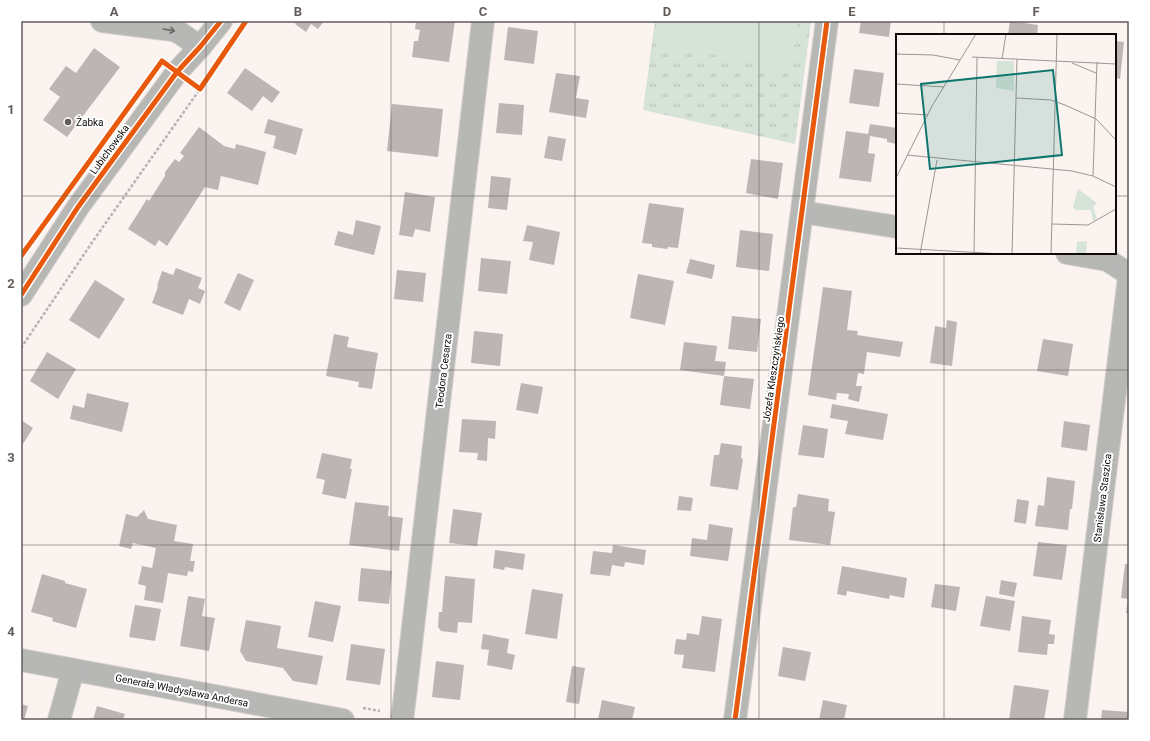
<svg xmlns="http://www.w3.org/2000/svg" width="1150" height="741" viewBox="0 0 1150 741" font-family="Roboto,sans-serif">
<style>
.grass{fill:url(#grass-tufts)}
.pitch{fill:#d6e3d8}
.building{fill:#bcb5b4}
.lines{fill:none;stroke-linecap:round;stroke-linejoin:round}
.minor-casing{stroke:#d4cfcc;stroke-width:24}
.tertiary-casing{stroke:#d4cfcc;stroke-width:24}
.path{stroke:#b5b3b4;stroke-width:2.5;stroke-dasharray:3 2;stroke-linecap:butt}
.minor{stroke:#b7b7b6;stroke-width:22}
.tertiary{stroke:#b7b7b6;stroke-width:22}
.cycleway-casing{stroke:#fff;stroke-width:8}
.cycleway{stroke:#e8590c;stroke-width:5}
.oneway{stroke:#6b6967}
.grid{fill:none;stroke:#615c59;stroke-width:1;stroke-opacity:0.55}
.poi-dot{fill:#615c59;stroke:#fff;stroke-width:1.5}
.labels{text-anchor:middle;stroke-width:4;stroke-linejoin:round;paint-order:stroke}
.poi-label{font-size:10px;fill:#0f0a07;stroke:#fff;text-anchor:start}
.street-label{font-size:10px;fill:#0f0a07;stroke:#fff}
.inset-road{fill:none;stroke:#9c9693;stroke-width:1}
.view{fill:#0f766e;fill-opacity:0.15;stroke:#0f766e;stroke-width:2}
.inset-edge{fill:none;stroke:#0f0a07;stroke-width:2}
.neatline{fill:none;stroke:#615c59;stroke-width:1.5}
.grid-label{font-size:13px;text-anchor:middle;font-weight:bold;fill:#615c59}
</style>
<defs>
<pattern id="grass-tufts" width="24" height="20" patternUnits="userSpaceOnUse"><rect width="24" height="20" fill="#d6e3d8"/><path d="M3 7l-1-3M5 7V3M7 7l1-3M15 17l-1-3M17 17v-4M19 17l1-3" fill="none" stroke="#b6c1b8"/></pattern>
</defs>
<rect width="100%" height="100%" fill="#faf3f0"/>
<polygon class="grass" points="655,21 811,21 795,144 643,110"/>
<polygon class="pitch" points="662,21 798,21 790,71 742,60 659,44"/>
<g class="building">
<polygon points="297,21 324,21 318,29 311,24 306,32 295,24"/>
<polygon points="416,21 455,21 449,62 412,57 414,41 418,41 420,30 415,29"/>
<polygon points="861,21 891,21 889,37 859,33"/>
<polygon points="1010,21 1038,25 1037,35 1008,35"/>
<polygon points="508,27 538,31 534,64 504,60"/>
<polygon points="1115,41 1124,42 1120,79 1115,78"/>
<polygon points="94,48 120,67 67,137 43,120 60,97 49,89 66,66 76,73"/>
<polygon points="245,68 280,92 272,103 263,96 252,111 227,93"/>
<polygon points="854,69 884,73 879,107 849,103"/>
<polygon points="556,73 580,76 576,98 589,100 586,118 549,112"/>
<polygon points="499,103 524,105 522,135 496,133"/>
<polygon points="392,104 443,109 438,157 387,151"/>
<polygon points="268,119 303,129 296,155 273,148 276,136 264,133"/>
<polygon points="870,124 897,128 897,144 887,142 887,139 870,136 868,153 875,154 871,182 839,178 846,131 868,134"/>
<polygon points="199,127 224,146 235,149 236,144 266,152 258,185 221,176 218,190 205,187 167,246 159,240 155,246 128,229 147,199 149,201 165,176 165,172 175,159 179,162 184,156 180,153"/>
<polygon points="548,136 566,139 562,161 544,158"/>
<polygon points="751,159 783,163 778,199 746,193"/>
<polygon points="491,176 511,178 507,210 488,208"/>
<polygon points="405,192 435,197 430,232 415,229 413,237 399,235"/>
<polygon points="649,203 684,208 678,248 668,247 667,249 652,247 652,244 642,243"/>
<polygon points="356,220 381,226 374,255 334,245 338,231 353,235"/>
<polygon points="527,225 560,232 554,265 529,260 533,242 523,241"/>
<polygon points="740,230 773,234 769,271 736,267"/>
<polygon points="481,258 511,261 507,294 478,291"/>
<polygon points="690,259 715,265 712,279 686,273"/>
<polygon points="176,268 202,278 198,288 205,291 200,304 189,299 183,315 152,303 158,287 157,286 162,271 173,275"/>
<polygon points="397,270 426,273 423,302 394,299"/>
<polygon points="238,273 254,280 240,311 224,303"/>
<polygon points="638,274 674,281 665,325 630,318"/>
<polygon points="95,280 125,299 99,339 69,320"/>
<polygon points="823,287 852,291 847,330 858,331 857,335 903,342 900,357 867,352 864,374 858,373 856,386 862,386 859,402 848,399 849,394 837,393 836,400 808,395"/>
<polygon points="732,316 761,319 757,352 728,349"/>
<polygon points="947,320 957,322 952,366 930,363 935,326 946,328"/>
<polygon points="474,331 503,334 500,366 471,363"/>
<polygon points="334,334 349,337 347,347 378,353 372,389 358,387 359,382 326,376"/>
<polygon points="1043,339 1073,344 1068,376 1037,371"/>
<polygon points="684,342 717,346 715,361 726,362 724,376 754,379 750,409 720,405 724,376 680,370"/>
<polygon points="47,352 76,369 58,399 30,381"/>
<polygon points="521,383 543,387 538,414 516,410"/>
<polygon points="87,393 129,403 122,432 70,419 73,405 84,408"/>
<polygon points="832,404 888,414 883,440 845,434 848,421 830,418"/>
<polygon points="462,419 496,421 495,439 488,438 487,461 477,460 478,453 459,452"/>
<polygon points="21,420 33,428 21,447"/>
<polygon points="1064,421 1090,425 1087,451 1061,447"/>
<polygon points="803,425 828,429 824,458 798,455"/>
<polygon points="721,443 742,446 741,458 743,459 738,490 710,486 714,455 719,455"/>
<polygon points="322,453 352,459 350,469 352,469 346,499 322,494 325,480 316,478"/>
<polygon points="1047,477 1075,481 1072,509 1070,509 1068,530 1035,526 1038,505 1044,506"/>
<polygon points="798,494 829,499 828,511 835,512 830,545 789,540 793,507 796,507"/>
<polygon points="679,496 693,498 691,511 677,510"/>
<polygon points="1017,499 1029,501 1026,524 1014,522"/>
<polygon points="355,502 389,506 388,516 403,518 399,551 349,545"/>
<polygon points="453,509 482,513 477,546 449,543"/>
<polygon points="144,510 148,519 177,525 174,541 193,544 190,561 195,561 193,572 188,571 187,576 168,573 163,603 144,600 146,586 138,584 142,566 152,568 156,548 133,543 131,549 119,546 126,514 137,517"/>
<polygon points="709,524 733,528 728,561 690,556 692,538 707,540"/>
<polygon points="1038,542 1067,545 1062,580 1033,576"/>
<polygon points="613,545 646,550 644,565 625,562 624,567 612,565 610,576 590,574 593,551 612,553"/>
<polygon points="495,550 525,554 523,570 505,567 504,570 493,568"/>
<polygon points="1125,564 1129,564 1129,613 1126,613 1128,599 1121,598"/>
<polygon points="842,566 907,578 904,598 890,595 889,599 847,591 846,596 837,594"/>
<polygon points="361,568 392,571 389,604 358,601"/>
<polygon points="42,574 65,581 65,583 87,589 76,628 52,621 53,618 31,612"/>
<polygon points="445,576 475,579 472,623 458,622 457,633 441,631 438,627 439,612 442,612"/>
<polygon points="1001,580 1017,583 1014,597 999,594"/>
<polygon points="935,584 960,587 956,611 931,607"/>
<polygon points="532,589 563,594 557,639 525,634"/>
<polygon points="188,596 205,599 202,616 215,618 209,651 180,646"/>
<polygon points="986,596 1015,601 1010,631 980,626"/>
<polygon points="315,601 341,606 333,642 308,637"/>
<polygon points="135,605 161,609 155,641 129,637"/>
<polygon points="702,616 722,619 715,672 682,668 684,655 674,654 676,639 686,640 687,633 699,635"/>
<polygon points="1022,616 1051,620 1049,634 1055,635 1054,644 1048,644 1047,655 1018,652"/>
<polygon points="246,620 281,626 277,648 323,656 317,685 293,681 283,668 246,661 240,651"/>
<polygon points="483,634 509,639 507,653 515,655 512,670 487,665 489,650 481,649"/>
<polygon points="351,644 385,649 380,685 346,680"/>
<polygon points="783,647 811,652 805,681 778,676"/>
<polygon points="436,661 464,665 460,700 432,697"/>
<polygon points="572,666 585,668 579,704 566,702"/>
<polygon points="1014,685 1049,690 1044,720 1009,720"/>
<polygon points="602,700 635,707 632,720 598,720"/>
<polygon points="823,700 847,705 844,720 819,720"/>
<polygon points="21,704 28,706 24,720 21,720"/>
<polygon points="97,706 125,714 123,720 93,720"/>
<polygon points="1102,710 1129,712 1129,720 1101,720"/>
</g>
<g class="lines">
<g class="minor-casing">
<g id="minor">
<polyline points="102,21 173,30 180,33 200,47"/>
<polyline points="802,212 897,227"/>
<polyline points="1067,253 1107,260 1129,274"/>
<polyline points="21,660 343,720"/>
<polyline points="59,720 73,670"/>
<polyline points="402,720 406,688 483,21"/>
<polyline points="735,720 827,21"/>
<polyline points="1075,720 1129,277"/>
</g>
</g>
<g class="tertiary-casing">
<polyline id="tertiary" points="21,295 78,207 177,72 200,47 221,21"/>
</g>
<g class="path">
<polyline points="21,348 93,241 200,89"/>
<polyline points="363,708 380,711"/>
</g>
<use href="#minor" class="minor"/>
<use href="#tertiary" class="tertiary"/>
<g class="cycleway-casing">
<g id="cycleway">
<polyline points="21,256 162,61 200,89 246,21"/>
<polyline points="21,295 78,207 177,72 200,47 221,21"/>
<polyline points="735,720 827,21"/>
</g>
</g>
<use href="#cycleway" class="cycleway"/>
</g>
<defs><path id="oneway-shaft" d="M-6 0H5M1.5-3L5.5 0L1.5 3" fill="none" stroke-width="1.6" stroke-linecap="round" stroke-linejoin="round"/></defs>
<use class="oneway" href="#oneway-shaft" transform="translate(169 30) rotate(10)"/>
<path class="grid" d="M 206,21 L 206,720M 391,21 L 391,720M 575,21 L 575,720M 759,21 L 759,720M 944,21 L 944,35M 21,196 L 897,196M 1115,196 L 1129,196M 944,253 L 944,720M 21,370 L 1129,370M 21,545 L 1129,545"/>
<circle class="poi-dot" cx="68" cy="122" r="4"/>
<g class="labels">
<g class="poi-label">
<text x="76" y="126">Żabka</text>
</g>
<g class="street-label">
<text transform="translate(109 149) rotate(-54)" y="4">Lubichowska</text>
<text transform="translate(773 369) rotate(-82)" y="4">Józefa Kleszczyńskiego</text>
<text transform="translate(443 371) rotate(-83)" y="4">Teodora Cesarza</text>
<text transform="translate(1102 498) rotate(-83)" y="4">Stanisława Staszica</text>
<text transform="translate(182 690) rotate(11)" y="4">Generała Władysława Andersa</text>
</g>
</g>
<g transform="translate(896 34)">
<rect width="220" height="220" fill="#faf3f0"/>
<path d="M 101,27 L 118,27 L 118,57 L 100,54 ZM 182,155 L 201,169 L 197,173 L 201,185 L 197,187 L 195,176 L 180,176 L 177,173 ZM 191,207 L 190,220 L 180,220 L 181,208 Z" fill="#d6e3d8"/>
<path d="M 102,37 L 117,39 L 117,48 L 101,47 Z" fill="#d6e3d8"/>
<path class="inset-road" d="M 0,20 L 37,21 L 64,26M 76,23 L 220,30M 106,25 L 110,0M 176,29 L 200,39M 0,50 L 48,53M 120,64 L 155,66 L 169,71 L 200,85 L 220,106M 0,79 L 32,81M 11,121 L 176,137 L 197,142 L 220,153M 197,142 L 201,28M 0,144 L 36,72 L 80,0M 156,190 L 192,191 L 220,175M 0,214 L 107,220M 78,219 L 81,24M 24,220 L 41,126M 116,220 L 121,25M 155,220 L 161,0"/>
<path class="view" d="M 157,36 L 166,121 L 34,135 L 25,50 Z"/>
<rect width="220" height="220" class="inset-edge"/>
</g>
<rect width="1150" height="741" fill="none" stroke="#ffffff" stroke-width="44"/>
<rect x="22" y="22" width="1106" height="697" class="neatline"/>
<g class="grid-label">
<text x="114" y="16">A</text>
<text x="298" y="16">B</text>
<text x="483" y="16">C</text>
<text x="667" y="16">D</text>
<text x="852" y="16">E</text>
<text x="1036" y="16">F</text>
<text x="11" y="114">1</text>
<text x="11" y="288">2</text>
<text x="11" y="462">3</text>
<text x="11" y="636">4</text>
</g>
</svg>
